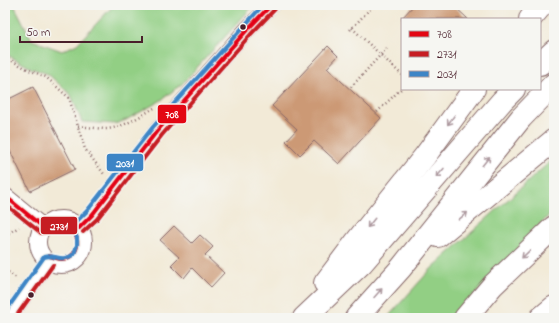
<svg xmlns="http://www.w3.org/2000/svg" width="559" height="323" viewBox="0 0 559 323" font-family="'Indie Flower',sans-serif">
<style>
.green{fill:#92cf84;stroke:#6e7758}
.building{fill:#cc9975}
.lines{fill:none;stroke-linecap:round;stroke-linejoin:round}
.street-casing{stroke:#856667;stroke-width:18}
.secondary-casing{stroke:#856667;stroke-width:24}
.highway-casing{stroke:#856667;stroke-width:24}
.path{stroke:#856667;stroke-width:2.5;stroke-dasharray:1 3;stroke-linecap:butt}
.street{stroke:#fff;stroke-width:16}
.secondary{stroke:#fff;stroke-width:22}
.highway{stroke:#fff;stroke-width:22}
.bus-1-casing{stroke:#f6f6f2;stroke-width:7}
.bus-2-casing{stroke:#f6f6f2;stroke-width:7}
.bus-3-casing{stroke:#f6f6f2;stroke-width:7}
.bus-1{stroke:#e30613;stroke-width:4}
.bus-2{stroke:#c61d23;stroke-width:4}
.bus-3{stroke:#3d85c6;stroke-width:4}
.oneway{stroke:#ae9aa0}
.bus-dot{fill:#4a1f2b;stroke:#f6f6f2;stroke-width:1.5}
.line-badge{stroke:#f6f6f2;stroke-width:1.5}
.badge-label{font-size:11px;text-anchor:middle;font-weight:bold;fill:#fff}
</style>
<rect width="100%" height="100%" fill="#f6f6f2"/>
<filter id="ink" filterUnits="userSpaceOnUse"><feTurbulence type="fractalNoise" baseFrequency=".025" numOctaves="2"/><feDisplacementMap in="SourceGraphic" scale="8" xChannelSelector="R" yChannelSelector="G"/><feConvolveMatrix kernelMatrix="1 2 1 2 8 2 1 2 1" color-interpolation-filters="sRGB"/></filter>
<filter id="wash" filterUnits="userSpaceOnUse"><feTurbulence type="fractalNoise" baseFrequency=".012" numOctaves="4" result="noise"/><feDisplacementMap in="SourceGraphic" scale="16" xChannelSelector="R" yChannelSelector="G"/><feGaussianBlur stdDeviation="0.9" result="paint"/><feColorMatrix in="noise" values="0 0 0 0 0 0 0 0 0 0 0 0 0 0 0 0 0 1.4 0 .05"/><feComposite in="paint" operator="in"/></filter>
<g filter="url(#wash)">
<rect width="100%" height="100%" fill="#f2ead7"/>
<g class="green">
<polygon points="5,5 14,5 32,40 62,51 77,44 114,5 254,5 182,84 160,101 126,120 115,124 82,122 71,95 48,74 31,68 9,56 5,51"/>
<polygon points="554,158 554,210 488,280 455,318 387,318 431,269"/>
</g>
<g id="blocks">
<g class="building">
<polygon points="414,5 453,5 468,19 401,19"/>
<polygon points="328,46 338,56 327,68 381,118 339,164 314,141 300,155 286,141 297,129 272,106"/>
<polygon points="33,87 75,169 30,191 5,141 5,101"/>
<polygon points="174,226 192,243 200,235 213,247 205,255 224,273 211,287 192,268 184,278 171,265 179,257 160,240"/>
</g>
</g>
</g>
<g filter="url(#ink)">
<use href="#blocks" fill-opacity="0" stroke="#856667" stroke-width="1"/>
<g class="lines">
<g class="street-casing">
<g id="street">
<polyline points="5,196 43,227"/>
<circle cx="61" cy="242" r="23"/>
<polyline points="79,228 92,215 157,131 247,30 271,5"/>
<polyline points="8,318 48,262"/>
</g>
</g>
<g class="secondary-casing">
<g id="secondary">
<polyline points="465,318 493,285 554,227"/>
<polyline points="541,318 554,307"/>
</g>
</g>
<g class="highway-casing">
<g id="highway">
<polyline points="530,19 542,5"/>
<polyline points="540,64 554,51"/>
<polyline points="438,236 554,140"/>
<polyline points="325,283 359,238 425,156 474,89"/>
<polyline points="304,318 362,263 502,101 514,89"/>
<polyline points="356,318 401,268 521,118 554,84"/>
</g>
</g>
<g class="path">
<polyline points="352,28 402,75"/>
<polyline points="350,30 374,5"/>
<polyline points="5,57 29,70 46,77 69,98 85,149 104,174"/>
<polyline points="351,87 387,48"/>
<polyline points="377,112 402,88"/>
<path d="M 78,126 C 87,127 95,128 104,129 C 122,129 140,116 156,107"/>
<polyline points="5,235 19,227"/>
<polyline points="5,270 18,279"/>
</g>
<use href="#street" class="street"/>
<use href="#secondary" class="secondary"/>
<use href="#highway" class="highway"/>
<g class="bus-1-casing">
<g id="bus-1">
<polyline points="5,196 43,227"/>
<polyline points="79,228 92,215 157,131 247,30 271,5"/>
</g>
</g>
<g class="bus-2-casing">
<g id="bus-2">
<path d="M 5,204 L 41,233 C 49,234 55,223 64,226 C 83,231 81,258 62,259 C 58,259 54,257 49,256"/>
<polyline points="83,232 97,219 162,135 251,34 275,9"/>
<polyline points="15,318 53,265"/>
</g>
</g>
<g class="bus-3-casing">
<path id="bus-3" d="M 5,312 L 44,257 C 55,253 61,264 74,254 L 77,245 L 77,238 L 73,229 L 74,224 L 87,211 L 153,127 L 263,5"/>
</g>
<use href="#bus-1" class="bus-1"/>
<use href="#bus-2" class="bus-2"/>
<use href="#bus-3" class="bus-3"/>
</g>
<defs><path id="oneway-shaft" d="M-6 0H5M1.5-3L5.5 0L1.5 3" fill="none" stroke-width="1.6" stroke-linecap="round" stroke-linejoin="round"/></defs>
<g class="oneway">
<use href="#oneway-shaft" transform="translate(451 120) rotate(126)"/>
<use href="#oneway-shaft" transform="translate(486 161) rotate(-51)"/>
<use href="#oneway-shaft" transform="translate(440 173) rotate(131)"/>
<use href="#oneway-shaft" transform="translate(463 216) rotate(-40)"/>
<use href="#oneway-shaft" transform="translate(371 223) rotate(129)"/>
<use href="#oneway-shaft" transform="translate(526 254) rotate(136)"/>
<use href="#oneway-shaft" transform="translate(378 293) rotate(-48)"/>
</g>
</g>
<g class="bus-dot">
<circle cx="243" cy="27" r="3.5"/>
<circle cx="31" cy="295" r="3.5"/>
</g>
<g class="line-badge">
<rect x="157" y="104" width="30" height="20" rx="4" fill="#e30613"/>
<rect x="106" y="153" width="38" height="19" rx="4" fill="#3d85c6"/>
<rect x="40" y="216" width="38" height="19" rx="4" fill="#c61d23"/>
</g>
<g class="badge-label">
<text x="172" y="118">708</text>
<text x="125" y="167">2031</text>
<text x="59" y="230">2731</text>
</g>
<rect width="559" height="323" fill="none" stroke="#f6f6f2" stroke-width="20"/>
<rect x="401" y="18" width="140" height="72" fill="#f6f6f2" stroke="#b1a0a2"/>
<rect x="409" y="31" width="20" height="6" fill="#e30613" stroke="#b1a0a2"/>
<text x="437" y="38" font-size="12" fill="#4a1f2b">708</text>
<rect x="409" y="51" width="20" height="6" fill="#c61d23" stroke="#b1a0a2"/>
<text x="437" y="58" font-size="12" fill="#4a1f2b">2731</text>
<rect x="409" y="71" width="20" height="6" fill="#3d85c6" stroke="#b1a0a2"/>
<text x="437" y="78" font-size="12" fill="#4a1f2b">2031</text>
<path d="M20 36v6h122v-6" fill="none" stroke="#4a1f2b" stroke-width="2"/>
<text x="26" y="36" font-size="12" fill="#4a1f2b" stroke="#f6f6f2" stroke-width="3" paint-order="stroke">50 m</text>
</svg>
